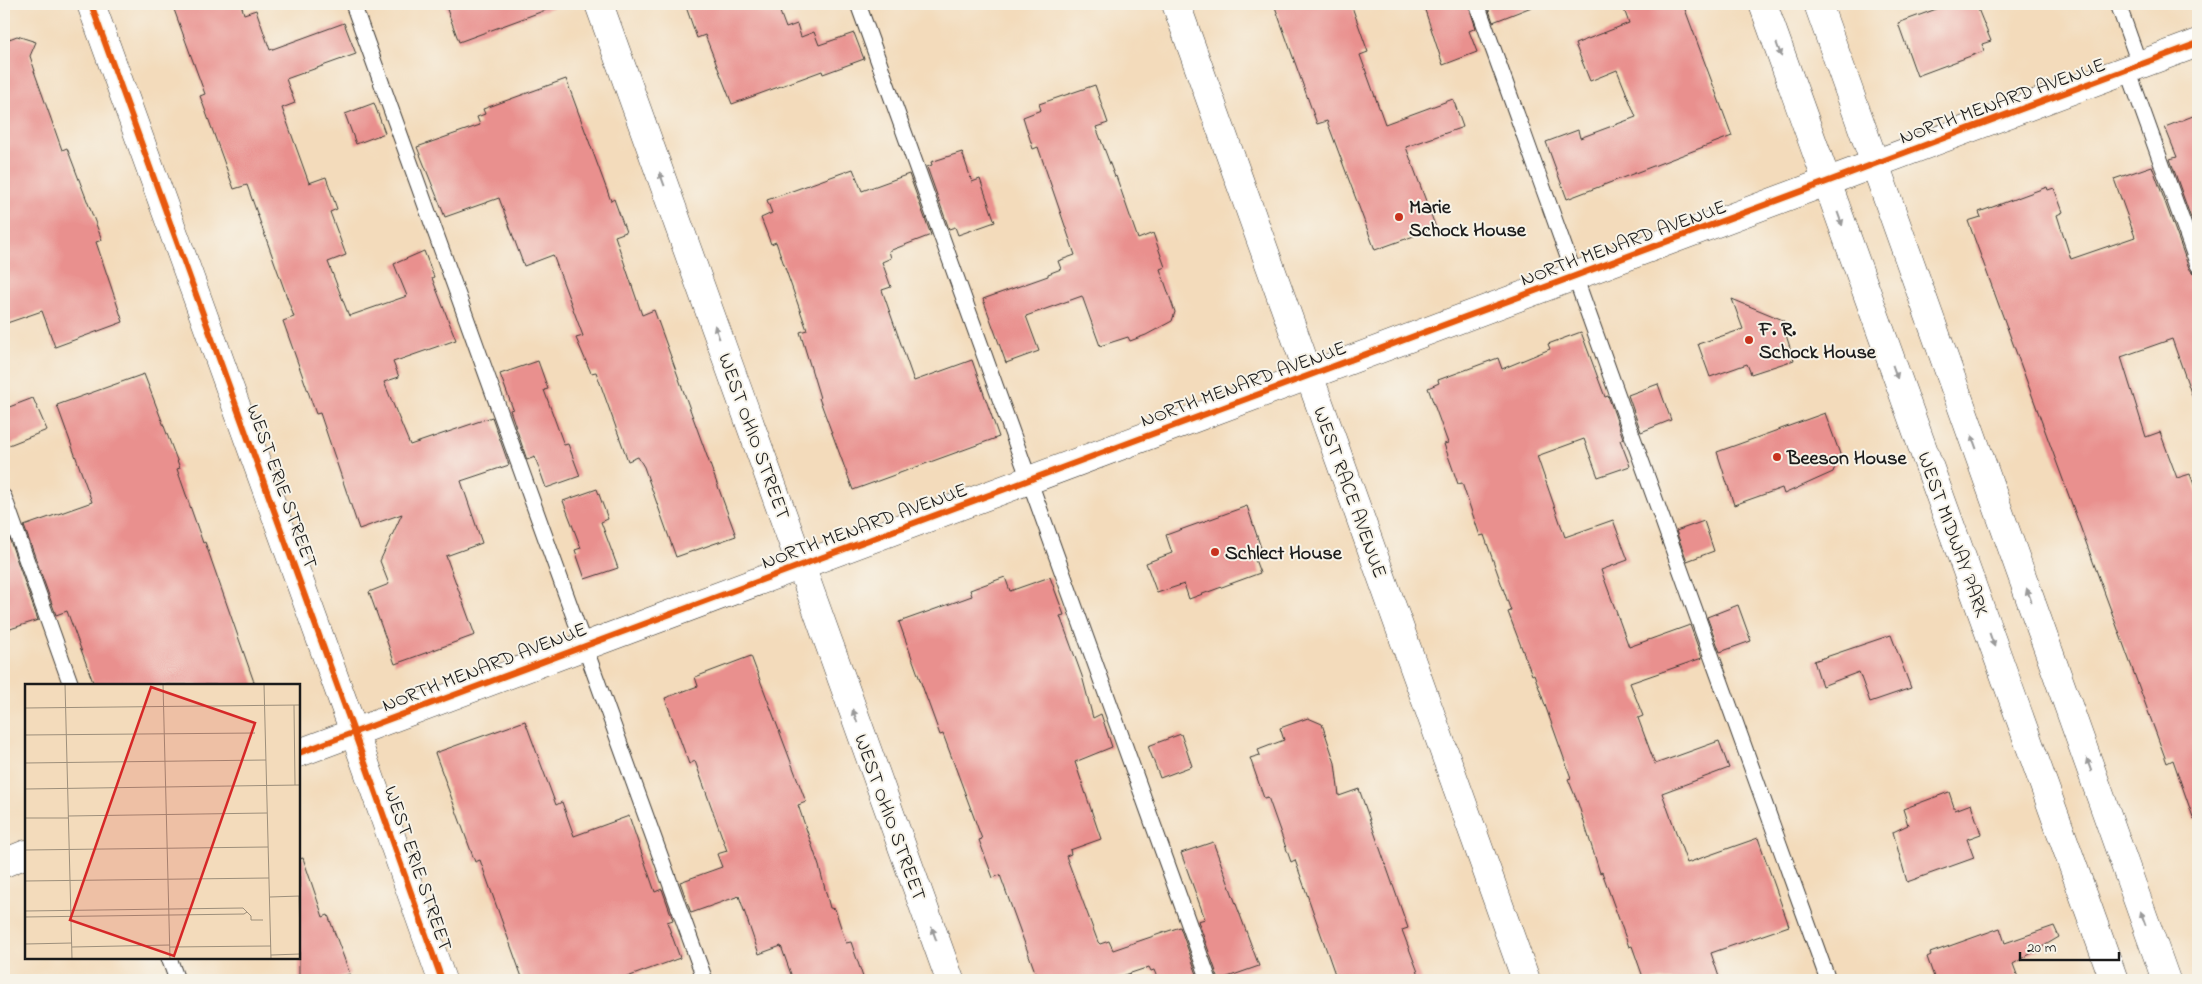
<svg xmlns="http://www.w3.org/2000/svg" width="2202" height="984" viewBox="0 0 2202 984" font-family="'Indie Flower',sans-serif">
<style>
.building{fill:#e9908e}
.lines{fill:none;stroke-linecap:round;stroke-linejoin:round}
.lane-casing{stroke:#3c3934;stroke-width:17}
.street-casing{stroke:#3c3934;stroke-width:29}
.lane{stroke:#fff;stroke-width:15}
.street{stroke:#fff;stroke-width:28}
.cycleway-casing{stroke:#f7f3e8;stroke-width:9}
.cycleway{stroke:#e8590c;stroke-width:6}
.oneway{fill:#999}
.poi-dot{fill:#c8321e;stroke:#f7f3e8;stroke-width:2}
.labels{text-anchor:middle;stroke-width:4;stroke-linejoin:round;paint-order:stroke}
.street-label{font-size:20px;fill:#1c1c1c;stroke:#f7f3e8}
.poi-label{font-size:20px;font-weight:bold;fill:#1c1c1c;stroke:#f7f3e8;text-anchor:start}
.inset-road{fill:none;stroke:#9d8f7b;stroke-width:1}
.view{fill:#d62828;fill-opacity:0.15;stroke:#d62828;stroke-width:2.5}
.inset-edge{fill:none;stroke:#1c1c1c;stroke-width:2.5}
</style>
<rect width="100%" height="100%" fill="#f7f3e8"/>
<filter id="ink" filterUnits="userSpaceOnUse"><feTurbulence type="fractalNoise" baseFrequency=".02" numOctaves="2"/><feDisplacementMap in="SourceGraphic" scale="10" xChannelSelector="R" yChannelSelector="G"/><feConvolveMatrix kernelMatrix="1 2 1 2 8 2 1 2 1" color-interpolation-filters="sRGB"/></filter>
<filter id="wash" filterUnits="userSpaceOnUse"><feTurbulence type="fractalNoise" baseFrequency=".0096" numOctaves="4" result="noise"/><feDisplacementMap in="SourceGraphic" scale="20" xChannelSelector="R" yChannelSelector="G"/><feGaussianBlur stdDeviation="1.12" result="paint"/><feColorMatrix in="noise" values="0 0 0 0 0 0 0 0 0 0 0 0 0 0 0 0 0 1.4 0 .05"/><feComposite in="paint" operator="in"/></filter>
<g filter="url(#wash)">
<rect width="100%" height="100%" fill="#f3dbbb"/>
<g id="blocks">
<g class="building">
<polygon points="172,4 241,4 244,14 256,10 270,50 344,23 356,54 286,79 295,103 282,108 309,183 326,177 337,209 330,212 346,255 328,262 349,316 407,296 394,264 424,251 434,277 432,278 456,340 393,362 399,377 384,382 410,445 492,417 509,465 461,481 482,543 446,556 475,635 395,664 369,592 389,584 380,561 402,514 359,529 320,413 316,414 283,321 294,317 247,185 234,189 200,96 205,94"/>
<polygon points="445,4 553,4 554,7 459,42"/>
<polygon points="685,4 777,4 786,28 797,24 801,37 814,32 819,45 854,33 864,59 823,74 822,71 732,104 705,35 697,38"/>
<polygon points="1274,4 1351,4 1368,52 1360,55 1385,124 1453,99 1463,127 1406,147 1436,228 1375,250 1327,121 1317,124"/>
<polygon points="1423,4 1468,4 1476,28 1469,31 1477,52 1443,65"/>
<polygon points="1487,4 1534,4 1534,6 1493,22"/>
<polygon points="1622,4 1683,4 1732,136 1567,199 1546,142 1578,130 1580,138 1636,117 1617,70 1590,81 1575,44 1629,23"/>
<polygon points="1950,4 1976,4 1991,41 1982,44 1984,51 1917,76 1898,23"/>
<polygon points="17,36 36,42 30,56 35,71 34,71 62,150 67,148 102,240 96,242 123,322 55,347 42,311 4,324 4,41"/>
<polygon points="566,79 611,201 614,199 626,232 615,236 642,315 654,310 736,536 676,557 644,467 638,457 628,461 596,372 591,373 576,338 583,336 553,255 524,266 499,198 445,217 417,147 480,125 477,117 485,114 483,109"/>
<polygon points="1095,85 1108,123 1096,127 1115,177 1116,176 1138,239 1153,233 1165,267 1160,269 1175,312 1172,321 1146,335 1130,341 1128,337 1100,346 1082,296 1026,316 1039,351 1006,363 983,299 1048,276 1048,274 1061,269 1058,261 1075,255 1038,147 1033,149 1023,117 1041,110 1039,104"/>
<polygon points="374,103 385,133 356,144 345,114"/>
<polygon points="2198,114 2198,238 2170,159 2177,157 2165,127"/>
<polygon points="962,152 972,182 980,179 995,222 958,235 955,227 949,229 927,167 932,165 931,162"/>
<polygon points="2152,166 2189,268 2192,272 2198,274 2198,403 2195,404 2172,339 2121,357 2146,437 2160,432 2177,478 2190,474 2198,495 2198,819 2194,820 2173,760 2167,763 1968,221 1981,217 1979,212 2047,187 2048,190 2054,188 2063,212 2057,215 2071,259 2135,237 2114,179"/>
<polygon points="853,169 862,191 909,174 931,235 889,251 891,258 882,262 891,287 882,290 914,381 972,360 999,437 853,490 819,398 820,398 800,332 807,330 776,242 771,244 761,218 772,213 767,200"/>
<polygon points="1732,299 1783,320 1788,328 1786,335 1794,360 1751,374 1747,364 1710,377 1698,344 1743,329"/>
<polygon points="1581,332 1605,397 1608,396 1610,401 1623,438 1620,440 1630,466 1598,477 1584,439 1537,456 1565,537 1613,520 1628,560 1601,570 1629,647 1690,625 1702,658 1630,683 1643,716 1638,718 1655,764 1719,741 1729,768 1662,793 1687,863 1758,838 1789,926 1711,953 1720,980 1644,980 1632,946 1629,947 1602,872 1600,873 1578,803 1568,779 1571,778 1534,674 1532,675 1508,612 1511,611 1484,535 1480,536 1462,483 1458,484 1444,444 1448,443 1428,388 1439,383 1438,380 1498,358 1502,369 1550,349 1548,344"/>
<polygon points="538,361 548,389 544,390 564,445 568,444 580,476 546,488 535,457 527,460 510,410 513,409 500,374"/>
<polygon points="144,374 180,468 177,469 203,543 205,542 255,685 94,685 67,611 56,615 24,526 92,502 57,405"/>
<polygon points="1658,384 1671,420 1641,432 1628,395"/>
<polygon points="33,398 47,430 4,447 4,409"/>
<polygon points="1825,413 1840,454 1833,472 1784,494 1782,488 1734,505 1717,452"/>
<polygon points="597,489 608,519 601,522 618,568 585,579 575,550 581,548 563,501"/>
<polygon points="1247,506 1262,551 1253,554 1260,573 1189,599 1184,584 1157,593 1146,563 1172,553 1166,535"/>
<polygon points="1704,521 1714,551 1687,561 1676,531"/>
<polygon points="7,532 38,620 4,631 4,533"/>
<polygon points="1005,577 1010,591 1050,577 1064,615 1060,616 1082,676 1093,718 1101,714 1112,747 1075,762 1101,839 1070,850 1071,854 1066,856 1098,942 1100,944 1109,941 1113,950 1180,927 1199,980 1158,980 1154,970 1151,971 1149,967 1110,980 1038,980 1000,875 993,878 979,840 982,839 943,734 940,735 899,622 972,596 970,590"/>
<polygon points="1738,605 1751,641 1720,652 1707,617"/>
<polygon points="1891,635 1911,688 1870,702 1859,672 1822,686 1814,661"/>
<polygon points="751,656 806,802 798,805 819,866 830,908 835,909 846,943 851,942 864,980 793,980 781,946 759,954 739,896 691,913 680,882 722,867 717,854 727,851 695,761 689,764 665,698 698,686 695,677 698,676"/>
<polygon points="1308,718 1322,724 1335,763 1339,796 1359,789 1408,928 1402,930 1421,980 1337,980 1295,860 1291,862 1268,797 1264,798 1250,758 1260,755 1258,750 1284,740 1280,728"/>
<polygon points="525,721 556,805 562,802 574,836 629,816 655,892 662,889 673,920 667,922 680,958 619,980 523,980 480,860 475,862 435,753"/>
<polygon points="1181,734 1192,766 1160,778 1148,746"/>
<polygon points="1949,792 1955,810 1971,804 1981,834 1967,839 1974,858 1907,882 1893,832 1908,825 1903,809"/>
<polygon points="1213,842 1259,966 1219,980 1198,921 1205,919 1181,853"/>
<polygon points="303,858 323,917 328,915 350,974 331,980 299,980 299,859"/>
<polygon points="2054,926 2059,937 2013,964 2019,980 1935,980 1927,957 1931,955 1930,953 2000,928 2005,943"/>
</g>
</g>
</g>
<g filter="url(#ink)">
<use href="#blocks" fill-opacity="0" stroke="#3c3934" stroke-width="1"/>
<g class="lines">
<g class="lane-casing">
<g id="lane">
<polyline points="353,4 705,980"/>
<polyline points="858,4 1209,980"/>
<polyline points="1477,4 1828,980"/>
<polyline points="2118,4 2140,66"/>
<polyline points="2128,70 2198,265"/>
<polyline points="4,497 71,685"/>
<polyline points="169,958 177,980"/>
</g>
</g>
<g class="street-casing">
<g id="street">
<polyline points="91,4 354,732 442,980"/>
<polyline points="599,4 950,980"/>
<polyline points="1176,4 1526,980"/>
<polyline points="1763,4 2114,980"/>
<polyline points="1818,4 2166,980"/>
<polyline points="299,753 2198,43"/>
<polyline points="4,863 26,854"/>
</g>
</g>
<use href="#lane" class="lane"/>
<use href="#street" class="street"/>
<g class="cycleway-casing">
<g id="cycleway">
<polyline points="91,4 354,732 442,980"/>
<polyline points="299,753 2198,43"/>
</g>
</g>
<use href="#cycleway" class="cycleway"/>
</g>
<defs><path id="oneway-solid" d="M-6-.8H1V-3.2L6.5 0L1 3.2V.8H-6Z" transform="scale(1.25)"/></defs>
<g class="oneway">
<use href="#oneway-solid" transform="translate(1779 50) rotate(70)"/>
<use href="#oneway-solid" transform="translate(662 179) rotate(-110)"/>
<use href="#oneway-solid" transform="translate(1840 219) rotate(70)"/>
<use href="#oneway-solid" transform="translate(717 332) rotate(-110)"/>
<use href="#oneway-solid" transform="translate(1895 372) rotate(70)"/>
<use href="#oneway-solid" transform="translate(1974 442) rotate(-110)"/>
<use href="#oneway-solid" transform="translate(2029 595) rotate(-110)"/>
<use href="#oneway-solid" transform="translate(1992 640) rotate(70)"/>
<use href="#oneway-solid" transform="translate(855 716) rotate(-110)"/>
<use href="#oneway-solid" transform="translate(2089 765) rotate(-110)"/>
<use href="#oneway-solid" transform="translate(2143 918) rotate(-110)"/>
<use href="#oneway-solid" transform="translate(934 934) rotate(-110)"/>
</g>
</g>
<g class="poi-dot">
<circle cx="1399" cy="217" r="5"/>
<circle cx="1749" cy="340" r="5"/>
<circle cx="1777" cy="457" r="5"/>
<circle cx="1215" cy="552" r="5"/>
</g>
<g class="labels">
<g class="street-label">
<text transform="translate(2002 100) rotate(-20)" y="7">NORTH MENARD AVENUE</text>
<text transform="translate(1623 242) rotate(-20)" y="7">NORTH MENARD AVENUE</text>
<text transform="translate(1243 383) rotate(-20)" y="7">NORTH MENARD AVENUE</text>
<text transform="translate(755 436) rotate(70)" y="7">WEST OHIO STREET</text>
<text transform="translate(283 486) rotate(70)" y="7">WEST ERIE STREET</text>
<text transform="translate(1351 492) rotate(70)" y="7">WEST RACE AVENUE</text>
<text transform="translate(864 525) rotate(-20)" y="7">NORTH MENARD AVENUE</text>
<text transform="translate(1954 534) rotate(70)" y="7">WEST MIDWAY PARK</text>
<text transform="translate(484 666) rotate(-21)" y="7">NORTH MENARD AVENUE</text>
<text transform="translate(891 817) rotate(70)" y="7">WEST OHIO STREET</text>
<text transform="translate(419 868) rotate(71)" y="7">WEST ERIE STREET</text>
</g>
<g class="poi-label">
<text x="1409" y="213">Marie<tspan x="1409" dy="23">Schock House</tspan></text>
<text x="1759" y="335">F. R.<tspan x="1759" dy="23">Schock House</tspan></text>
<text x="1787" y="464">Beeson House</text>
<text x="1225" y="559">Schlect House</text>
</g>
</g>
<g transform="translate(25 684)">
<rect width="275" height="275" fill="#f3dbbb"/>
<path class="inset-road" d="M 40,0 L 47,275M 138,0 L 145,275M 239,0 L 246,275M 269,21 L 270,101M 275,21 L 275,1M 0,24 L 275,21M 0,51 L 230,49M 0,79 L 241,76M 0,105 L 275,101M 43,132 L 242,129M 0,134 L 43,134M 0,166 L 243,163M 0,197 L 244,194M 274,212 L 275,256M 245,213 L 275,212M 0,227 L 218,224 L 226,232 L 226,236 L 238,236M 0,233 L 219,230 L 222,228M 0,260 L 47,259M 47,263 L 145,261M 145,263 L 246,262M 246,271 L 275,270"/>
<path class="view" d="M 126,3 L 230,39 L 149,272 L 45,236 Z"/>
<rect width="275" height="275" class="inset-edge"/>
</g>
<rect width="2202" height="984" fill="none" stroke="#f7f3e8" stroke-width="20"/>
<path d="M2020 952v8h99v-8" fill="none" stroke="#1c1c1c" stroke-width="2.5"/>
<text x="2027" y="952" font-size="15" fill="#1c1c1c" stroke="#f7f3e8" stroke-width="4" paint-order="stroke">20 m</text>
</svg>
